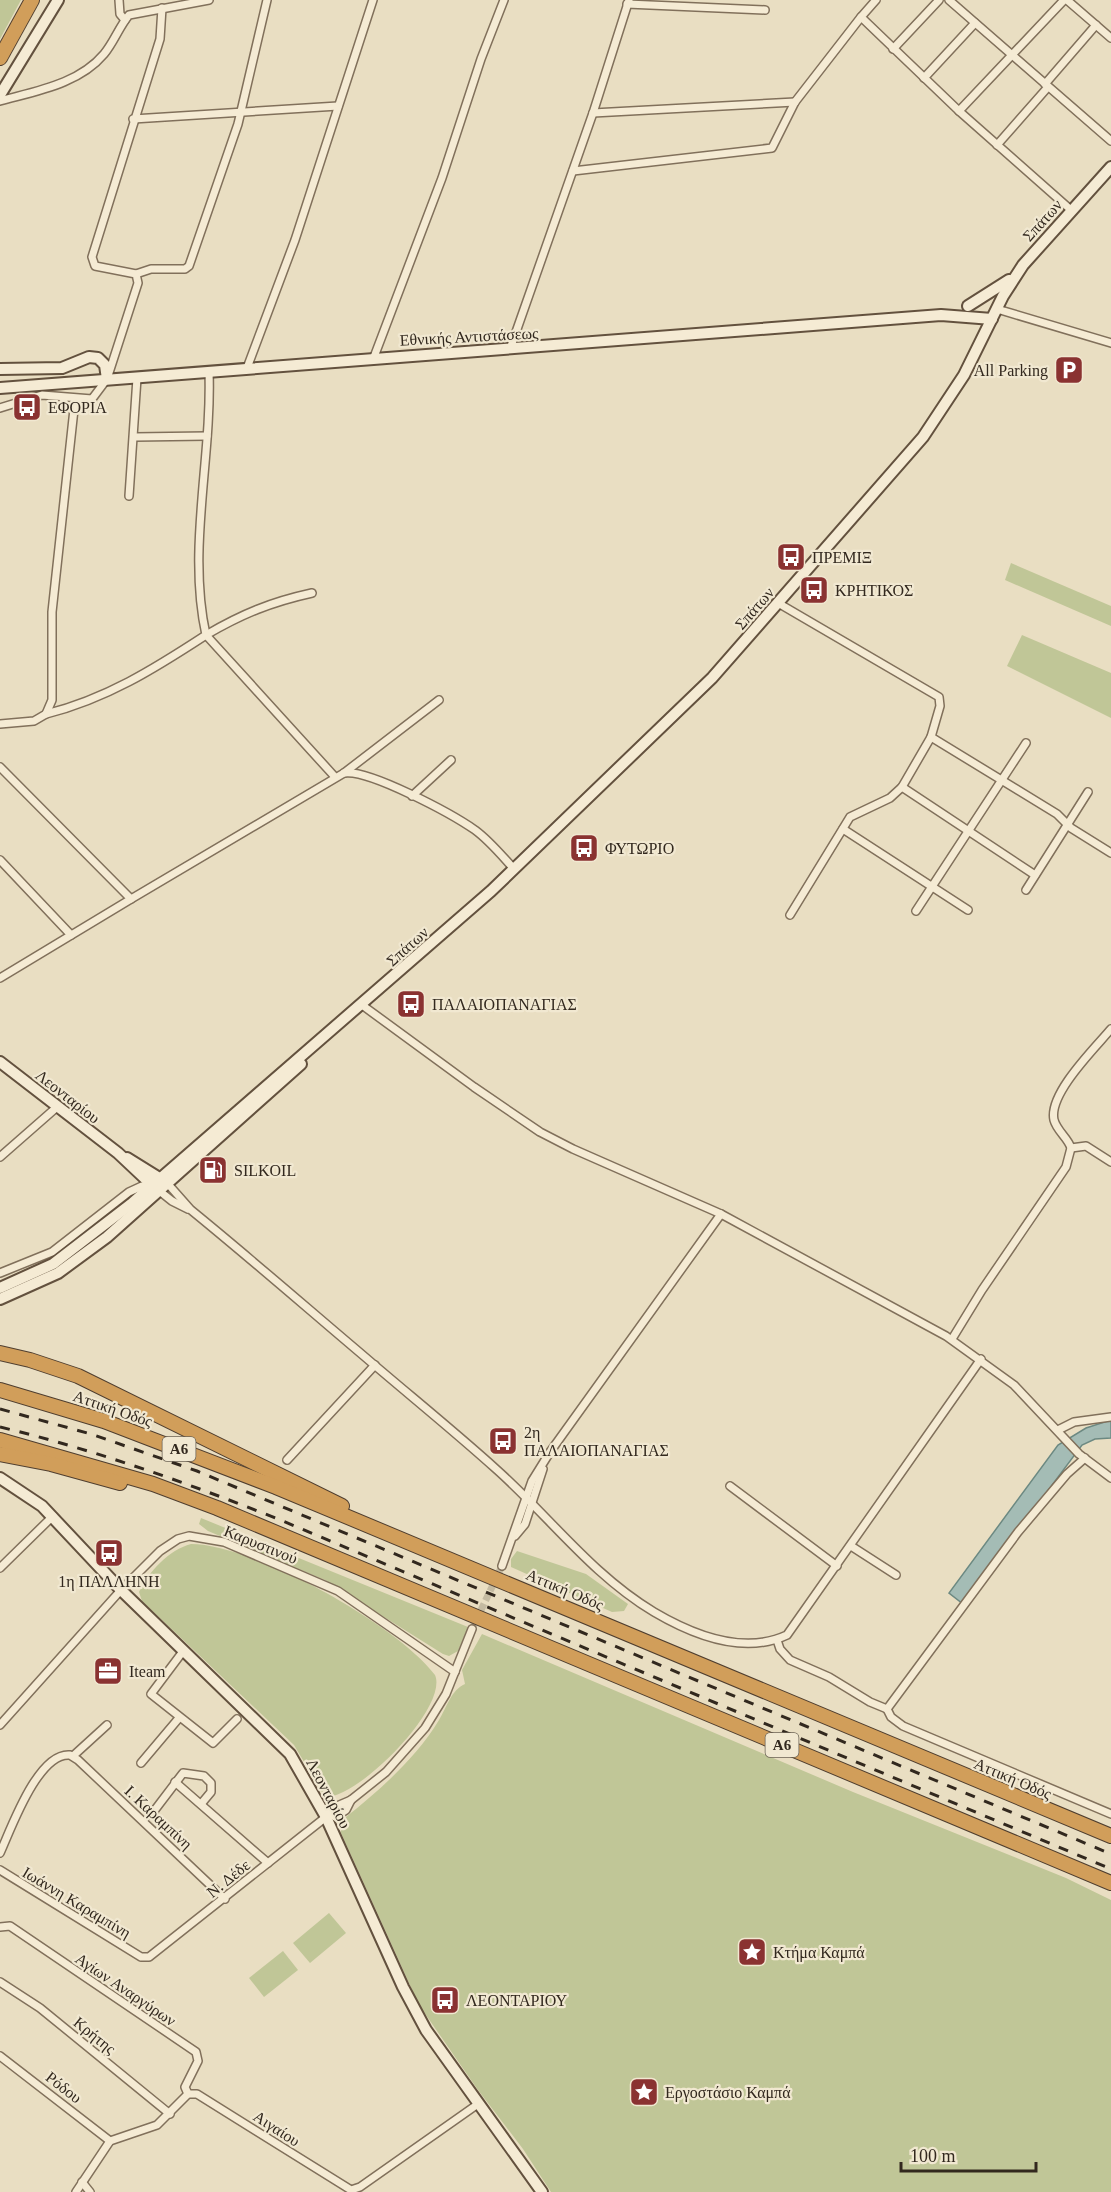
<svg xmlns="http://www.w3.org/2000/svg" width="1111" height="2192" viewBox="0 0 1111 2192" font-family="Georgia,serif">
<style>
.green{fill:#c0c697}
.water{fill:#a4bcb5;stroke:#6c8982;stroke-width:1.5}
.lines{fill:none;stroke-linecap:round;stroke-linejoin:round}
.street-tunnel{stroke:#c4baa1;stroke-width:7;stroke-dasharray:7 3.5;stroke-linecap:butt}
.street-casing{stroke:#81705b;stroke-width:10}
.secondary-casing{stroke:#63513e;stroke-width:14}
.highway-casing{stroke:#4f3e2f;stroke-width:16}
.street{stroke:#f5ebd4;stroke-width:7}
.secondary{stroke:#f5ebd4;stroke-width:10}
.highway{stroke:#d19e5a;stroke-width:14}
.rail{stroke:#32281e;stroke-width:3;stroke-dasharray:10 10;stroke-linecap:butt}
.labels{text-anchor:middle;stroke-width:4.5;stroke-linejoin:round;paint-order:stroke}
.shield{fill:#f1e8d1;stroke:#6b6254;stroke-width:1.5}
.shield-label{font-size:15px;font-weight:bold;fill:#32281e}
.street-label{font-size:16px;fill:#32281e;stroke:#f1e8d1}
.poi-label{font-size:16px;fill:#32281e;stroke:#f1e8d1;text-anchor:start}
</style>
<rect width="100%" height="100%" fill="#e9dec2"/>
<g class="green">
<polygon points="0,0 21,0 0,39"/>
<polygon points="1011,563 1111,606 1111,626 1005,580"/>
<polygon points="1022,635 1111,673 1111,718 1007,666"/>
<polygon points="201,1518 468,1627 458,1651 449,1656 443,1654 325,1580 208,1531 199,1524"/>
<path d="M 191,1544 C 253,1544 398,1625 435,1675 C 449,1707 358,1799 325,1797 L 294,1745 L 142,1601 L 139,1592 C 149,1571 169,1550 191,1544 Z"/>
<polygon points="517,1551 586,1574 628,1604 624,1611 612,1612 511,1567 511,1559"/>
<path d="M 482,1634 L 853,1792 L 1066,1878 L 1111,1900 L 1111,2192 L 551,2192 L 523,2149 L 478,2090 L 419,2005 L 341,1833 L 341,1826 L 346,1817 C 381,1789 416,1758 439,1720 C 447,1707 451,1690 465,1684 L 462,1670 Z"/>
<polygon points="329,1913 346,1933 310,1963 293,1943"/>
<polygon points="283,1951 298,1970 264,1997 249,1978"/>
</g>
<polygon class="water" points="1111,1420 1111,1438 1095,1439 1082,1445 963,1604 949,1593 1058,1445 1086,1428"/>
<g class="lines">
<polyline class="street-tunnel" points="472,1629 502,1566"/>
<g class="street-casing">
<g id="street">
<polyline points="119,0 120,14 125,20"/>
<polyline points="876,0 861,17 959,111 1071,210"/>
<polyline points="949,0 1111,141"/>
<polyline points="1067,0 1111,38"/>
<polyline points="627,4 765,10"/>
<polyline points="893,49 939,0"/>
<polyline points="924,78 975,23"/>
<polyline points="1045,84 1096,25"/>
<path d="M 0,101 C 36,91 79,84 104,54 C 114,42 119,27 129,15 L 209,0"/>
<polyline points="959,111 1064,0"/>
<polyline points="593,113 795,102"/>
<polyline points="133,119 338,106"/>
<polyline points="997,145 1048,87"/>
<polyline points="573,171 772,148 795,102 861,17"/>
<polyline points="136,274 151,269 185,269 189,266 238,124 267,0"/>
<polyline points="997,309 1111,343"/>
<polyline points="510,349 593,113 629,0"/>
<polyline points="374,357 442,178 481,59 504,0"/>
<polyline points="247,368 295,240 373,0"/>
<polyline points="0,408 42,395 92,399 107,379 138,283 136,274 95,266 92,257 160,39 162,8"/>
<polyline points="135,437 207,436"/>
<polyline points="129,496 137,378"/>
<path d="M 312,593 C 271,602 242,614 206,635 L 335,777"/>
<polyline points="778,603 939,697 940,706 931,737 1057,814 1071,828 1111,853"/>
<path d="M 46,714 C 106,699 154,669 206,635 C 187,549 212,459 209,372"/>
<polyline points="0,724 34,721 46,714 52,700 52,612 75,400"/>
<polyline points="0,767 131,899 0,978"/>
<path d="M 344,773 C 369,769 452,814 475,830 C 490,841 502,856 514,869"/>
<polyline points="902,787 1035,875"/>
<polyline points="412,796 451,760"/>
<polyline points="843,829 968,910"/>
<polyline points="0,860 71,935"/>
<polyline points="1026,890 1088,792"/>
<polyline points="131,899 344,773 439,700"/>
<polyline points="916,911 1026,743"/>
<polyline points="790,915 850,817 890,798 902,787 931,737"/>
<polyline points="362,1005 474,1087 540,1132 573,1149 721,1214 946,1336 1014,1385 1079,1454 1111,1478"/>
<polyline points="1071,1148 1086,1146 1111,1162"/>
<polyline points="0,1157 57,1107"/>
<path d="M 168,1184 L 191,1210 C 250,1258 307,1308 365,1357 C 408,1394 454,1431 496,1469 C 549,1516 592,1575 654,1612 C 693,1635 744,1655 787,1635 L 981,1359"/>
<polyline points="0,1273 52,1252 129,1192 142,1186 152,1185 172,1201 188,1209"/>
<path d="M 952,1339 L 982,1290 L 1066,1167 L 1071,1148 C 1068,1138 1057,1131 1054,1120 C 1048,1094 1095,1048 1111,1029"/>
<polyline points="1058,1430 1074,1422 1111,1417"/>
<polyline points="287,1460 375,1365"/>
<polyline points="730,1486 837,1566"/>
<polyline points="515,1536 525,1524 543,1469"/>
<polyline points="851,1546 896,1575"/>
<polyline points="502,1566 532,1481 550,1452 721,1214"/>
<polyline points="0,1568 53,1516"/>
<polyline points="777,1640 780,1649 790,1660 829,1677 870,1702 887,1709 1018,1532 1067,1474 1085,1458"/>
<polyline points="184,1650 151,1694 213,1743 237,1719"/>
<polyline points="887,1709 891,1717 903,1726 1111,1814"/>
<polyline points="0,1725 121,1590 160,1551 178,1539 189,1536 224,1542 338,1591 455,1672"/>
<polyline points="73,1756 107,1725"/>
<polyline points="141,1763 179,1718"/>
<polyline points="175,1782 268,1863"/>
<polyline points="330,1814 335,1817 346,1810 351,1800"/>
<polyline points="151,1815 183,1773 204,1776 211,1783 211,1792 201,1804"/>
<path d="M 0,1853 C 11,1829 38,1752 70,1755 L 78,1760 L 225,1899"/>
<polyline points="0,1870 141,1957 149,1957 326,1817 330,1809 351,1800 386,1772 425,1728 446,1694 472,1629"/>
<polyline points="0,1927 10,1926 196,2052 198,2061 185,2087 188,2094"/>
<polyline points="0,1982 40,2008 170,2114"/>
<polyline points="0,2056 110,2141"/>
<polyline points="82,2182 90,2192"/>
<polyline points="76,2192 110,2141 157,2125 188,2094 197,2094 351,2190 360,2187 478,2104"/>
</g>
</g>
<g class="secondary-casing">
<g id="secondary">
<polyline points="0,95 58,0"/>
<polyline points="968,306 1009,280"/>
<polyline points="0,369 62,368 89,357 98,358 105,365 107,379"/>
<polyline points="0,388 941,315 992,319"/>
<polyline points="0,1062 118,1153 152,1185"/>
<polyline points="127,1158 164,1181"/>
<polyline points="0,1288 53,1264 131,1204 491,891 712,678 923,437 964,375 1003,296 1023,265 1111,167"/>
<polyline points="0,1299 58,1273 107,1237 301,1064"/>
<polyline points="0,1478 42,1506 121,1590 290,1754 326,1817 403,1987 426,2030 542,2192"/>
</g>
</g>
<g class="highway-casing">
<g id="highway">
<polyline points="0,58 32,0"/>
<polyline points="0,1353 30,1360 78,1376 342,1506"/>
<polyline points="0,1390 104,1421 276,1487 1111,1836"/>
<polyline points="0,1440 153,1484 217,1508 1111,1883"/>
<polyline points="0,1454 51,1464 120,1483"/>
</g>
</g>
<use href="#street" class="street"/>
<use href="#secondary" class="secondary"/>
<use href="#highway" class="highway"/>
<g class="rail">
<polyline points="0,1409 91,1434 197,1471 1111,1854"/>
<path d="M 0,1427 C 96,1450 187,1483 278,1519 L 1111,1869"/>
</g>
</g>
<defs>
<g id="parking-square" transform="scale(1.5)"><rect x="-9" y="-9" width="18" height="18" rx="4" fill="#8a3231" stroke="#f1e8d1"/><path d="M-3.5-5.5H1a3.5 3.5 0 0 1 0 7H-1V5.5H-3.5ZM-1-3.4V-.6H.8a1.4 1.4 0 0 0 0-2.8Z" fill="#fff"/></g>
<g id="bus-square" transform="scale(1.5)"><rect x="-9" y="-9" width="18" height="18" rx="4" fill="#8a3231" stroke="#f1e8d1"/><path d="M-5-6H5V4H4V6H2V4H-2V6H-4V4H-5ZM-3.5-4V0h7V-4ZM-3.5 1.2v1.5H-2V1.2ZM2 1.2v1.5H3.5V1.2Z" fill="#fff"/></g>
<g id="fuel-square" transform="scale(1.5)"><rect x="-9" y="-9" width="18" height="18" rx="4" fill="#8a3231" stroke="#f1e8d1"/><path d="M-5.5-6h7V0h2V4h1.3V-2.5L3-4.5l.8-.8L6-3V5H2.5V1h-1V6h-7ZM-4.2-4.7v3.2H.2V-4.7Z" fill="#fff"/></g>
<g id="office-square" transform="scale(1.5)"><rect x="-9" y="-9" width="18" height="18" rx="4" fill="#8a3231" stroke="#f1e8d1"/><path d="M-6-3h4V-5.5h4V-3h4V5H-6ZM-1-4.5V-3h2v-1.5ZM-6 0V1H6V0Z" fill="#fff"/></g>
<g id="sight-square" transform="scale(1.5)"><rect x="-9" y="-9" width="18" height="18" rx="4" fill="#8a3231" stroke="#f1e8d1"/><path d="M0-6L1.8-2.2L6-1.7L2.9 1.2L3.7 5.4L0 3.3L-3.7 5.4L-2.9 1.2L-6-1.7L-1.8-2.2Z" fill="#fff"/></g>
</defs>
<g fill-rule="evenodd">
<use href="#parking-square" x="1069" y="370"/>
<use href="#bus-square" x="27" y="407"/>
<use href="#bus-square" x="791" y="557"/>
<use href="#bus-square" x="814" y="590"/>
<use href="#bus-square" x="584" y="848"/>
<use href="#bus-square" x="411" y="1004"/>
<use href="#fuel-square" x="213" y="1170"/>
<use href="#bus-square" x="503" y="1441"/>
<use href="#bus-square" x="109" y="1553"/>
<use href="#office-square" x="108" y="1671"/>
<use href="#sight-square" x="752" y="1952"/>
<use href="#bus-square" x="445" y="2000"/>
<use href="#sight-square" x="644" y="2092"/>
</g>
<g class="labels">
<g class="shield">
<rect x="162.5" y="1437" width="33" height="24" rx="4.5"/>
<rect x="765.5" y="1733" width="33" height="24" rx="4.5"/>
</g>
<g class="shield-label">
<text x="179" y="1454">Α6</text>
<text x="782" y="1750">Α6</text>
</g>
<g class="street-label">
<text transform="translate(1042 220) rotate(-48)" y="6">Σπάτων</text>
<text transform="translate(469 336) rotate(-3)" y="6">Εθνικής Αντιστάσεως</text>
<text transform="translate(754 608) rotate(-49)" y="6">Σπάτων</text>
<text transform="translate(407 946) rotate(-42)" y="6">Σπάτων</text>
<text transform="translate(68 1096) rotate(38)" y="6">Λεονταρίου</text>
<text transform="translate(113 1408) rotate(19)" y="6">Αττική Οδός</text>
<text transform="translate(261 1544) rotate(22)" y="6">Καρυστινού</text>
<text transform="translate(565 1589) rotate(23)" y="6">Αττική Οδός</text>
<text transform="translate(1013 1778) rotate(23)" y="6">Αττική Οδός</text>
<text transform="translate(329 1793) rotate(62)" y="6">Λεονταρίου</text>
<text transform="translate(159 1817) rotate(43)" y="6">Ι. Καραμπίνη</text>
<text transform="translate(228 1878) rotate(-39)" y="6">Ν. Δέδε</text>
<text transform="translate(77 1902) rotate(31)" y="6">Ιωάννη Καραμπίνη</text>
<text transform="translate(126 1989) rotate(34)" y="6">Αγίων Αναργύρων</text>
<text transform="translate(95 2035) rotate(39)" y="6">Κρήτης</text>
<text transform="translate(64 2087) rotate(38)" y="6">Ρόδου</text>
<text transform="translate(277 2128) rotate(33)" y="6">Αιγαίου</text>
</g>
<g class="poi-label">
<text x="1048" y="376" text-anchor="end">All Parking</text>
<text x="48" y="413">ΕΦΟΡΙΑ</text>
<text x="812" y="563">ΠΡΕΜΙΞ</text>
<text x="835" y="596">ΚΡΗΤΙΚΟΣ</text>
<text x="605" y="854">ΦΥΤΩΡΙΟ</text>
<text x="432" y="1010">ΠΑΛΑΙΟΠΑΝΑΓΙΑΣ</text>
<text x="234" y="1176">SILKOIL</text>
<text x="524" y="1438">2η<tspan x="524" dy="18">ΠΑΛΑΙΟΠΑΝΑΓΙΑΣ</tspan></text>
<text x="109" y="1587" text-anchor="middle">1η ΠΑΛΛΗΝΗ</text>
<text x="129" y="1677">Iteam</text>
<text x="773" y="1958">Kτήμα Καμπά</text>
<text x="466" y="2006">ΛΕΟΝΤΑΡΙΟΥ</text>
<text x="665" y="2098">Εργοστάσιο Καμπά</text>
</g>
</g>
<path d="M901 2162v9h135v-9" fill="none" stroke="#32281e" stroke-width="3"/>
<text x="910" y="2162" font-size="18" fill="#32281e" stroke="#f1e8d1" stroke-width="4.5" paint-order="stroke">100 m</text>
</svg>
